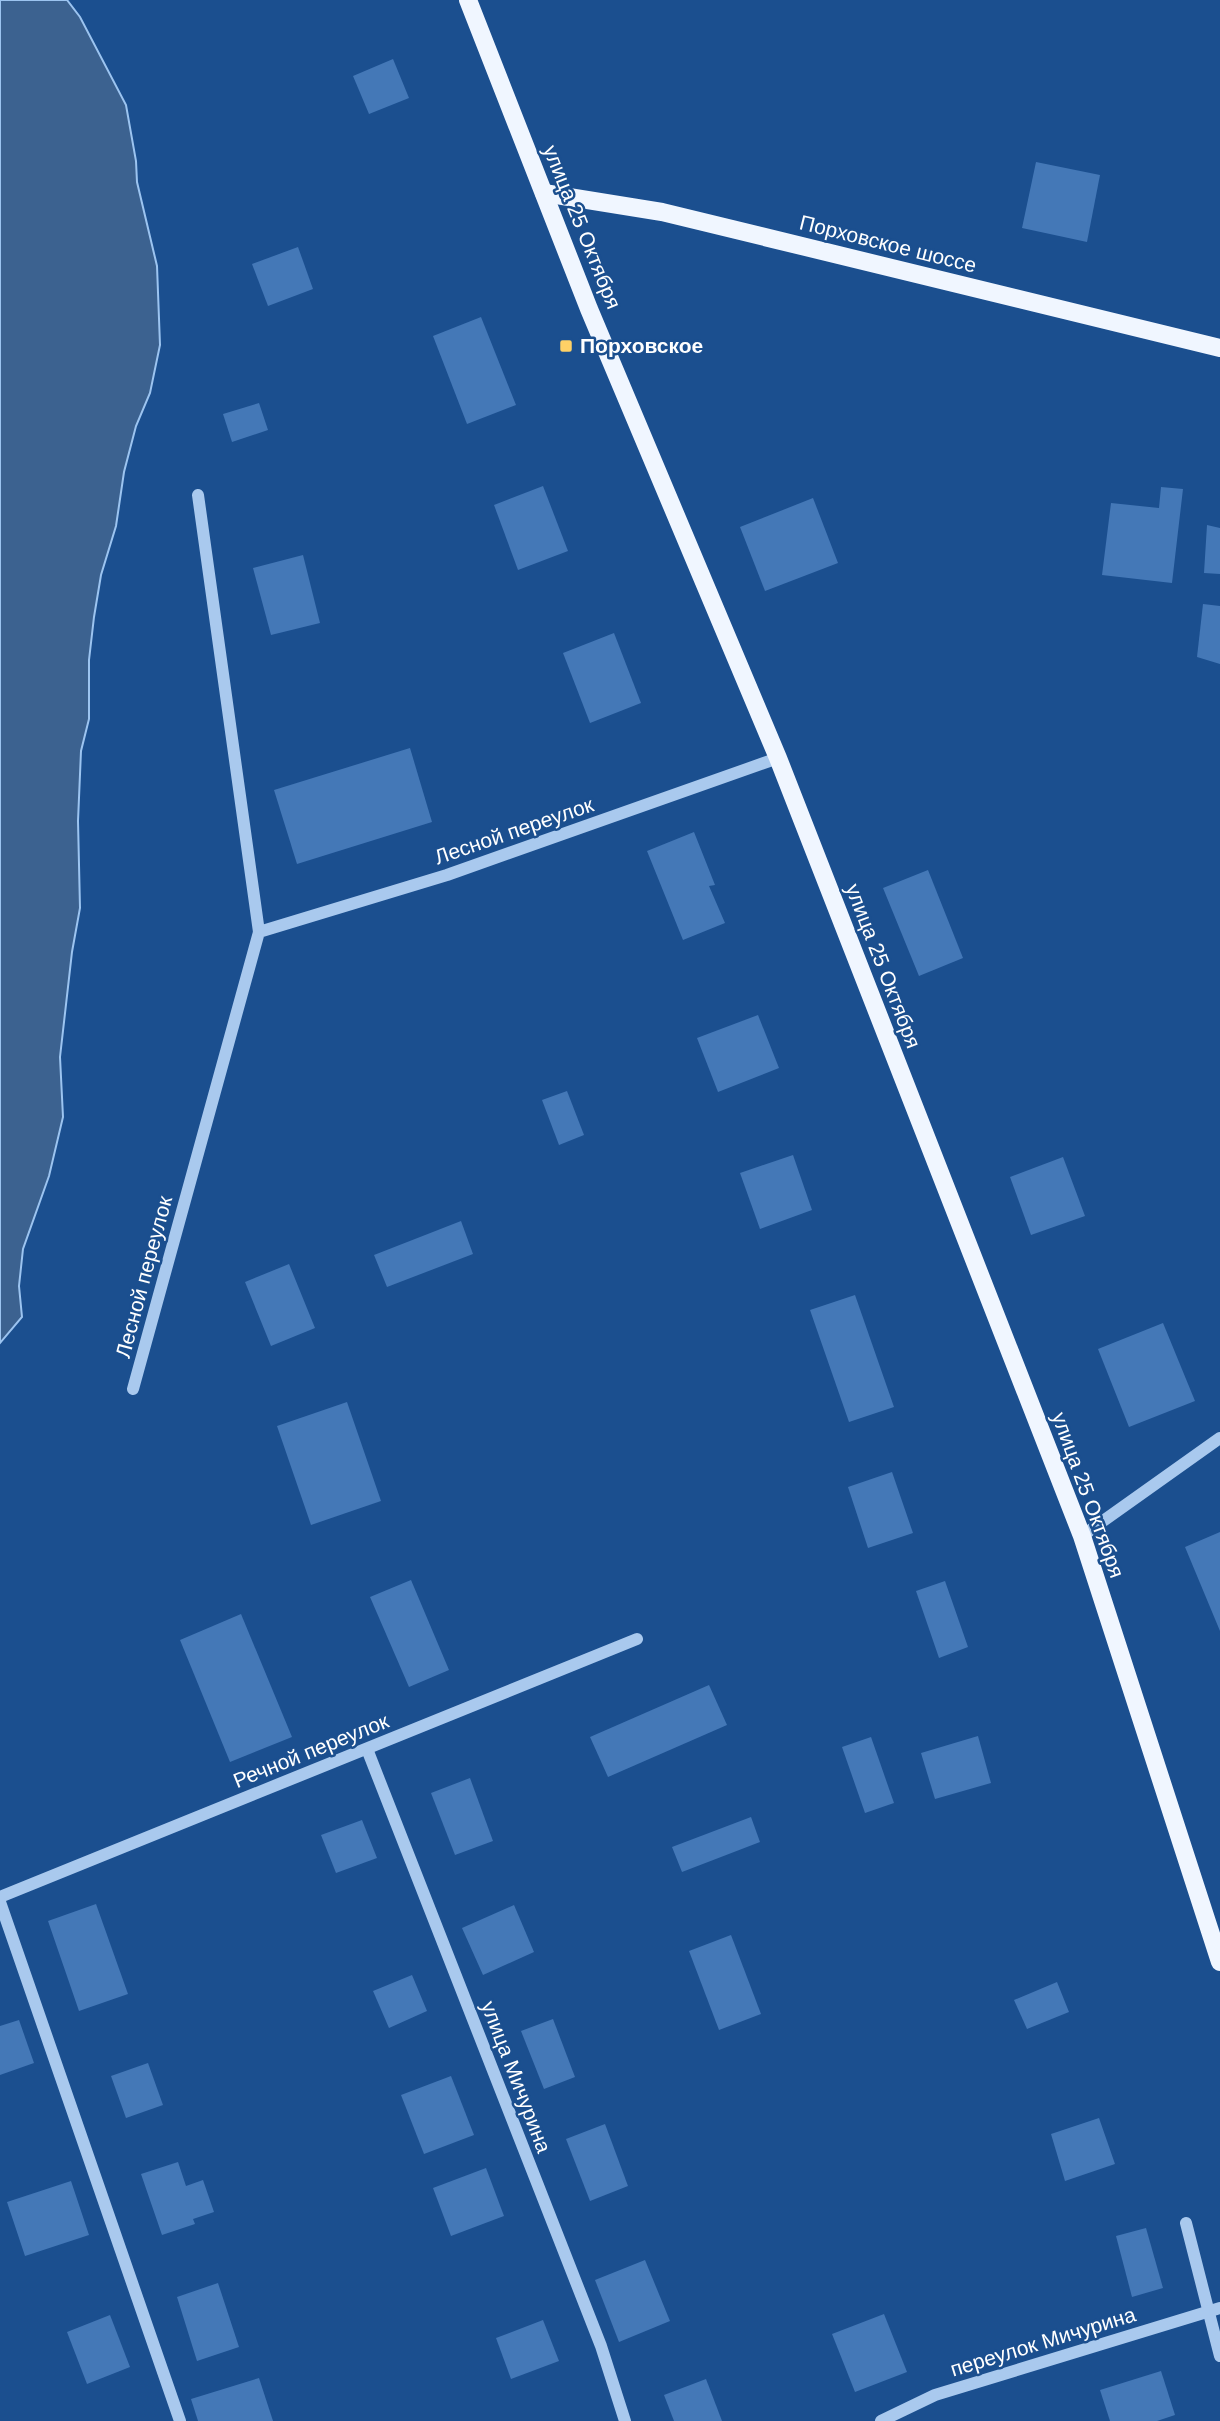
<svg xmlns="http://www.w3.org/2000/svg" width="1220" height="2421" viewBox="0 0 1220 2421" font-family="Helvetica,sans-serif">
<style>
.water{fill:#3c6290;stroke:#9cc4f0;stroke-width:2}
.building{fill:#4478b7}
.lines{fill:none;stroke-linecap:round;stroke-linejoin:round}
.minor{stroke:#a9c9ee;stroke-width:12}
.major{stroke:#f0f6ff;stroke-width:18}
.poi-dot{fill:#ffd166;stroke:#1b4f8f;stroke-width:2.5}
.labels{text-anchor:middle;stroke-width:5;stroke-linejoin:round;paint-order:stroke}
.street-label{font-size:21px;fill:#fff;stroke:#1b4f8f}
.poi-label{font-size:21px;font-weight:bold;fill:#fff;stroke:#1b4f8f;text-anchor:start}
</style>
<rect width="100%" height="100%" fill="#1b4f8f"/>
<polygon class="water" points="0,0 67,0 80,17 126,105 136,161 137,182 157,266 160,345 150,393 136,426 124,472 116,526 101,575 94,617 89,660 89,719 81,751 78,821 80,908 72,952 60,1057 63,1117 49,1176 23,1249 19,1286 22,1317 0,1343"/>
<g class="building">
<polygon points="393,59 409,98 369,114 353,76"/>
<polygon points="1036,162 1100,175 1087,242 1022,228"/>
<polygon points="298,247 313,289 268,306 252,264"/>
<polygon points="481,317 516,405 467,424 433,336"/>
<polygon points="259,403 268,430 232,442 223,414"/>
<polygon points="543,486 568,551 518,570 494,505"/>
<polygon points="1161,487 1183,489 1172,583 1102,575 1111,503 1159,508"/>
<polygon points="813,498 838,563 765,591 740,527"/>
<polygon points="1207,525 1220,528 1220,574 1204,573"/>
<polygon points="303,555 320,623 271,635 253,568"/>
<polygon points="1203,604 1220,606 1220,664 1197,657"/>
<polygon points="614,633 641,703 590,723 563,653"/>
<polygon points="410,748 432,822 297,864 274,790"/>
<polygon points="694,832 715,885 709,886 725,923 683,940 647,851"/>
<polygon points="928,870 963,958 919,976 883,888"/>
<polygon points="758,1015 779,1068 718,1092 697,1038"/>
<polygon points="567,1091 584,1135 559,1145 542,1100"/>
<polygon points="793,1155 812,1210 760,1229 740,1173"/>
<polygon points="1063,1157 1085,1216 1031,1235 1010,1177"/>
<polygon points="461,1221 473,1254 387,1287 374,1255"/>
<polygon points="289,1264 315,1328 271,1346 245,1282"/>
<polygon points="855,1295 894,1407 849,1422 810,1310"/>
<polygon points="1163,1323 1195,1401 1129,1427 1098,1349"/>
<polygon points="347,1402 381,1501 311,1525 277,1426"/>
<polygon points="892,1472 913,1533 868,1548 848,1487"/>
<polygon points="1220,1532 1220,1631 1185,1547"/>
<polygon points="411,1580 449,1670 409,1687 370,1597"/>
<polygon points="945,1581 968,1647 939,1658 916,1591"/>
<polygon points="241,1614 292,1737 230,1762 180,1640"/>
<polygon points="709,1685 727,1725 608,1777 590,1737"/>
<polygon points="978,1736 991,1783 935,1799 921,1753"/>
<polygon points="871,1737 894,1803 865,1813 842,1747"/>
<polygon points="470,1778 493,1841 455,1855 431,1793"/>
<polygon points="751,1817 760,1842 682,1872 672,1847"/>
<polygon points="362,1820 377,1858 336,1873 321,1835"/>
<polygon points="96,1904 128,1994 79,2011 48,1921"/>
<polygon points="514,1905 534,1952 483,1975 462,1928"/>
<polygon points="731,1935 761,2014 719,2030 689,1951"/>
<polygon points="412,1975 427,2011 389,2028 373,1991"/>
<polygon points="1057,1982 1069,2012 1027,2029 1014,2000"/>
<polygon points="553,2019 575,2077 544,2089 521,2031"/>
<polygon points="19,2020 34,2063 0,2075 0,2026"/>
<polygon points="148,2063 163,2105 126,2118 111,2076"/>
<polygon points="451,2076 474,2135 424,2154 401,2095"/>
<polygon points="1099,2118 1115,2164 1065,2181 1051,2134"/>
<polygon points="605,2124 628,2186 590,2201 566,2139"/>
<polygon points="178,2162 186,2186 203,2180 214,2212 193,2219 195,2224 162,2235 141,2174"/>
<polygon points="486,2168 504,2216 451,2236 433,2188"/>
<polygon points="71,2181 89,2235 25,2256 7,2202"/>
<polygon points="1146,2228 1163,2288 1132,2297 1116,2236"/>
<polygon points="645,2260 670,2321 619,2342 595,2280"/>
<polygon points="218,2283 239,2347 197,2361 177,2297"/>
<polygon points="884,2314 907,2372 855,2392 832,2334"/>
<polygon points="110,2315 130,2367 87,2384 67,2332"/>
<polygon points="543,2320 559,2361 511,2379 496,2338"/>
<polygon points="1161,2371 1175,2415 1157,2421 1110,2421 1100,2390"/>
<polygon points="259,2378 273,2421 198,2421 191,2399"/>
<polygon points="706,2379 722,2421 674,2421 664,2395"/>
</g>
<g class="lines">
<g class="minor">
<polyline points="198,495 259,932"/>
<polyline points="133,1389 259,932 447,875 778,758"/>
<polyline points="1082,1536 1220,1438"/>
<polyline points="367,1749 601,2346 625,2421"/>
<polyline points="0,1897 637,1639"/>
<polyline points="0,1902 180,2421"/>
<polyline points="1186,2223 1220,2356"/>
<polyline points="881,2421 935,2395 1220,2308"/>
</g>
<g class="major">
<polyline points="468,0 589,309 778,758 1082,1536 1220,1962"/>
<polyline points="544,193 662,212 1220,348"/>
</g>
</g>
<rect class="poi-dot" x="559" y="339" width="14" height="14" rx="3.5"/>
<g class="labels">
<g class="street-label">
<text transform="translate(582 227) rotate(68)" y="7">улица 25 Октября</text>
<text transform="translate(888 244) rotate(14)" y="7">Порховское шоссе</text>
<text transform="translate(514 831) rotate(-19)" y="7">Лесной переулок</text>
<text transform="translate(883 966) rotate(69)" y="7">улица 25 Октября</text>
<text transform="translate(144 1277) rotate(-75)" y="7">Лесной переулок</text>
<text transform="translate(1088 1495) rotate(70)" y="7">улица 25 Октября</text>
<text transform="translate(311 1751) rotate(-22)" y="7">Речной переулок</text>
<text transform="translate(516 2077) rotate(69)" y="7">улица Мичурина</text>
<text transform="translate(1043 2342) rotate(-17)" y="7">переулок Мичурина</text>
</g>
<g class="poi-label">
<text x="580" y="353">Порховское</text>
</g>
</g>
</svg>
